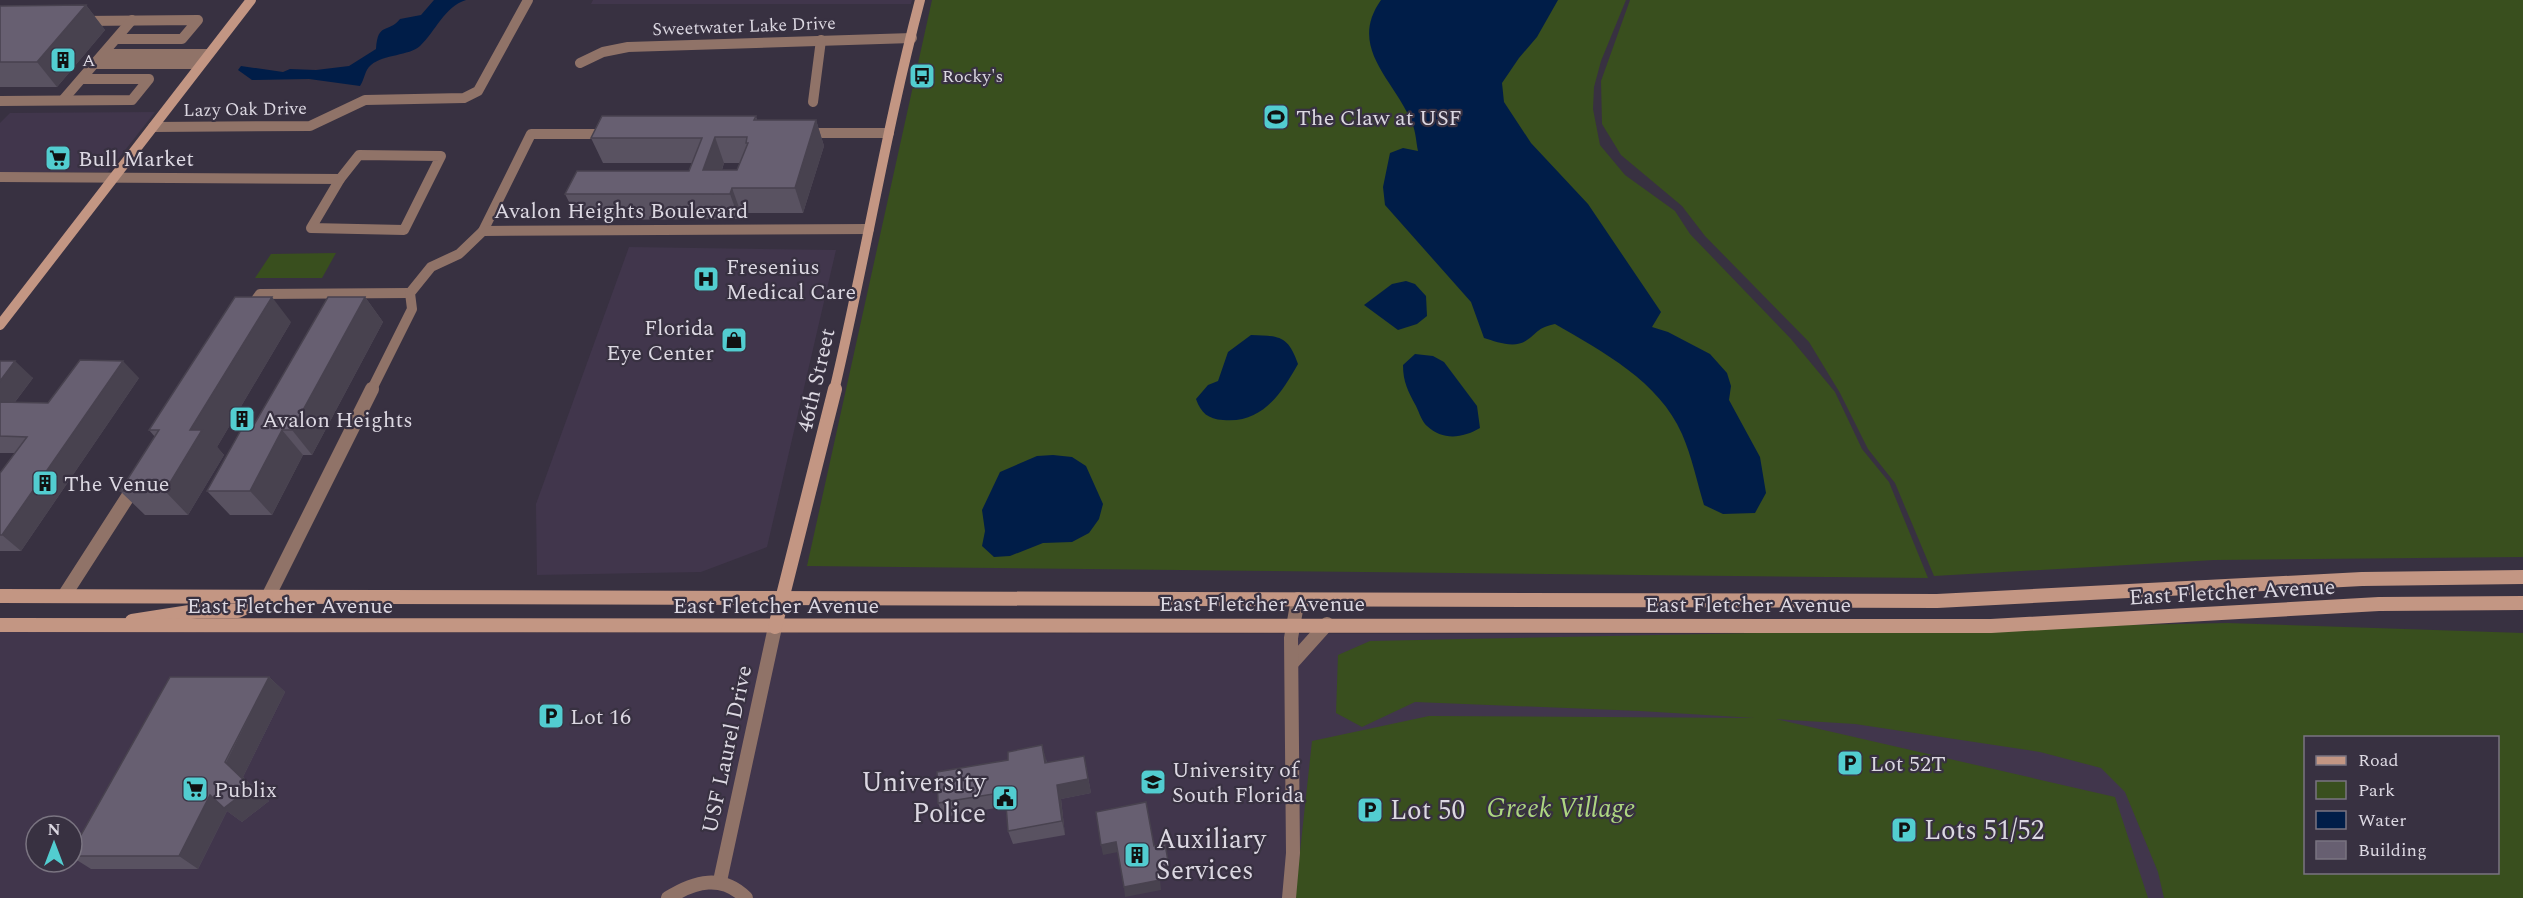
<svg xmlns="http://www.w3.org/2000/svg" width="2523" height="898" viewBox="0 0 2523 898" font-family="Spectral,serif">
<style>
.built{fill:#41364c;fill-rule:evenodd}
.green{fill:#394f1e;fill-rule:evenodd}
.water{fill:#001d48}
.lines{fill:none;stroke-linecap:round;stroke-linejoin:round}
.street-far1{stroke:#907368;stroke-width:10}
.street{stroke:#907368;stroke-width:14}
.secondary-far1{stroke:#c39683;stroke-width:10}
.secondary{stroke:#c39683;stroke-width:14}
.wall{fill:#595261;fill-rule:evenodd}
.shaded-wall{fill:#48424f}
.building{fill:#675f71;stroke:#48424f;stroke-width:1.5;fill-rule:evenodd}
.labels{text-anchor:middle;stroke-width:4.5;stroke-linejoin:round;paint-order:stroke}
.far-street-label{font-size:18px;fill:#dcd8e2;stroke:#383141}
.far-poi-label{font-size:18px;fill:#dcd8e2;stroke:#383141;text-anchor:start}
.poi-label{font-size:22px;fill:#dcd8e2;stroke:#383141;text-anchor:start}
.street-label{font-size:22px;fill:#dcd8e2;stroke:#383141}
.near-poi-label{font-size:27px;fill:#dcd8e2;stroke:#383141;text-anchor:start}
.near-park-label{font-size:27px;font-style:italic;fill:#add681;stroke:#383141}
</style>
<rect width="100%" height="100%" fill="#383141"/>
<g class="built">
<polygon points="593,0 912,0 911,4 591,4"/>
<polygon points="155,112 108,172 0,172 0,123 10,113"/>
<polygon points="629,247 836,250 767,547 701,572 537,575 536,504"/>
<path d="M 0,632 L 2523,635 L 2523,898 L 0,898 ZM 2306,738 L 2498,738 L 2498,872 L 2306,872 ZM 36,826 L 72,826 L 72,862 L 36,862 Z"/>
</g>
<g class="green">
<polygon points="932,0 1626,0 1601,61 1594,87 1593,109 1600,145 1625,175 1675,211 1690,234 1791,339 1835,392 1862,449 1889,482 1928,578 807,566"/>
<polygon points="1630,0 2523,0 2523,557 2214,560 1934,576 1895,483 1868,449 1840,393 1809,342 1705,236 1682,206 1621,155 1602,124 1601,81"/>
<polygon points="336,253 322,278 255,278 271,254"/>
<path d="M 2227,623 L 2523,633 L 2523,898 L 2164,898 L 2158,872 L 2125,792 L 2101,768 L 2040,752 L 1855,724 L 1776,719 L 2115,797 L 2148,898 L 1295,898 L 1312,741 L 1429,716 L 1755,718 L 1640,711 L 1415,702 L 1362,727 L 1336,713 L 1338,655 L 1370,641 ZM 2306,738 L 2498,738 L 2498,872 L 2306,872 Z"/>
</g>
<g class="water">
<path d="M 434,0 L 466,0 C 444,7 436,31 420,46 C 409,56 384,54 371,65 C 364,71 365,79 360,86 L 309,79 L 252,80 L 238,70 L 241,66 L 283,72 L 290,69 L 316,70 L 349,66 L 376,49 C 378,21 388,34 400,19 L 421,15 Z"/>
<path d="M 1381,0 L 1558,0 L 1537,37 L 1519,58 L 1502,83 L 1504,102 L 1531,143 L 1588,204 L 1661,312 L 1652,327 L 1668,332 L 1710,354 L 1727,373 L 1731,386 L 1729,400 L 1760,457 L 1766,493 L 1755,513 L 1723,514 L 1704,505 C 1697,482 1692,457 1682,434 C 1659,381 1603,352 1555,324 C 1537,328 1540,331 1527,340 C 1515,349 1497,342 1484,338 L 1471,302 L 1385,205 L 1383,187 L 1390,153 L 1403,148 L 1418,151 C 1416,142 1416,132 1412,123 C 1395,80 1347,48 1381,0 Z"/>
<polygon points="1406,281 1415,284 1426,296 1427,316 1417,324 1398,330 1364,305 1392,284"/>
<path d="M 1251,335 C 1279,336 1288,335 1298,364 C 1281,394 1262,424 1223,420 C 1208,419 1201,413 1196,399 L 1208,385 L 1218,381 L 1228,352 Z"/>
<path d="M 1415,354 L 1433,356 L 1444,362 L 1477,406 L 1480,428 C 1463,438 1443,441 1427,426 C 1422,422 1419,412 1416,406 C 1408,391 1403,382 1403,365 Z"/>
<polygon points="1053,455 1072,457 1086,466 1103,504 1099,519 1089,533 1072,542 1043,543 1010,556 994,557 982,546 985,531 982,510 1000,472 1037,456"/>
</g>
<g class="lines">
<g class="street-far1">
<polyline points="82,21 198,20 182,39 117,39"/>
<polyline points="104,54 208,54"/>
<polyline points="580,63 603,52 628,47 912,38"/>
<polyline points="96,64 200,64"/>
<polyline points="63,100 132,20"/>
<polyline points="0,101 132,100 149,79 82,79"/>
<polyline points="813,102 821,40"/>
<polyline points="153,127 310,126 365,100 464,98 478,91 528,0"/>
<polyline points="803,133 889,133"/>
<polygon points="359,155 441,156 404,230 311,228 340,179"/>
<polyline points="0,177 340,179"/>
<polyline points="483,231 531,134 609,134"/>
<polyline points="250,308 260,294 410,293"/>
<polyline points="371,391 412,309 410,293 431,267 459,254 483,231 869,229"/>
</g>
<g class="street">
<polyline points="64,596 136,484"/>
<polyline points="268,597 372,389"/>
<polyline points="1292,663 1327,624"/>
<polyline points="720,881 775,627"/>
<path d="M 668,898 C 695,881 722,874 746,898"/>
<polyline points="1289,898 1293,853 1291,638 1298,599"/>
</g>
<g class="secondary-far1">
<polyline points="0,325 251,0"/>
<path d="M 834,391 C 865,261 886,129 920,0"/>
</g>
<g class="secondary">
<polyline points="0,596 1937,601 2362,579 2523,577"/>
<polyline points="132,621 196,611 238,611 266,598"/>
<polyline points="0,625 1991,626 2379,604 2523,603"/>
<polyline points="775,627 835,389"/>
</g>
</g>
<g class="wall">
<polygon points="86,5 105,30 57,87 0,87 0,6"/>
<path d="M 756,116 L 757,120 L 816,120 L 824,146 L 803,213 L 741,213 L 739,219 L 578,220 L 565,194 L 689,171 L 692,163 L 603,163 L 591,138 ZM 724,163 L 740,163 L 737,170 L 722,170 Z"/>
<polygon points="365,297 383,322 312,455 303,455 272,515 230,515 207,491 251,430"/>
<polygon points="291,322 217,447 224,455 188,515 145,515 120,491 155,437 149,430"/>
<polygon points="0,361 33,378 15,402 48,403 139,378 21,551 0,551 0,473 15,453 0,453"/>
<polygon points="269,677 285,692 243,777 269,801 242,822 227,811 198,869 91,869 72,857 72,856"/>
<polygon points="1084,756 1091,793 1061,799 1065,835 1013,844 1008,831 1007,806 944,817 938,803 1046,759 1047,763"/>
</g>
<g class="shaded-wall">
<polygon points="86,5 105,30 57,87 37,62"/>
<polygon points="816,120 824,146 803,213 795,188"/>
<polygon points="715,137 724,163 713,195 703,170"/>
<polygon points="732,188 741,213 739,219 730,194"/>
<polygon points="272,297 291,322 217,447 224,455 188,515 165,491 190,430"/>
<polygon points="365,297 383,322 312,455 292,430"/>
<polygon points="15,361 33,378 2,419 0,417 0,381"/>
<polygon points="123,361 139,378 21,551 2,535"/>
<polygon points="282,430 303,455 272,515 250,491"/>
<polygon points="269,677 285,692 243,777 269,801 242,822 227,811 198,869 179,856"/>
<polygon points="1042,745 1046,759 1048,778 1045,763"/>
<polygon points="1084,756 1091,793 1061,799 1065,835 1062,821 1057,785"/>
<polygon points="1116,842 1118,852 1103,855 1101,845"/>
<polygon points="1169,866 1170,876 1160,879 1158,869"/>
<polygon points="1160,880 1161,890 1125,897 1124,887"/>
</g>
<g class="building">
<polygon points="86,5 37,62 0,62 0,6"/>
<path d="M 602,116 L 756,116 L 754,120 L 816,120 L 795,188 L 732,188 L 730,194 L 565,194 L 577,171 L 689,171 L 702,138 L 591,138 ZM 715,137 L 747,137 L 746,143 L 748,143 L 737,170 L 703,170 Z"/>
<polygon points="235,297 272,297 190,430 202,430 165,491 120,491 159,430 149,430"/>
<polygon points="328,297 365,297 292,430 282,430 250,491 207,491 241,430 251,430"/>
<polygon points="80,360 123,361 2,535 0,535 0,473 27,437 0,436 0,402 48,403"/>
<polygon points="0,361 15,361 0,381"/>
<polygon points="170,677 269,677 225,762 251,787 224,808 210,795 179,856 72,856 72,851"/>
<polygon points="1042,745 1045,763 1084,756 1088,779 1057,785 1062,821 1008,831 1005,792 938,803 937,772 1008,760 1008,752"/>
<polygon points="1146,802 1154,846 1165,844 1169,866 1158,869 1160,880 1124,887 1116,842 1101,845 1096,812"/>
</g>
<defs>
<g id="building-square" transform="scale(1.35)"><rect x="-9" y="-9" width="18" height="18" rx="4" fill="#52cdd0" stroke="#383141"/><path d="M-4-6H4V6H1V3H-1V6H-4ZM-2.5-4.3h1.7v1.8h-1.7ZM.8-4.3h1.7v1.8H.8ZM-2.5-1h1.7V.8h-1.7ZM.8-1h1.7V.8H.8Z" fill="#111"/></g>
<g id="bus-square" transform="scale(1.35)"><rect x="-9" y="-9" width="18" height="18" rx="4" fill="#52cdd0" stroke="#383141"/><path d="M-5-6H5V4H4V6H2V4H-2V6H-4V4H-5ZM-3.5-4V0h7V-4ZM-3.5 1.2v1.5H-2V1.2ZM2 1.2v1.5H3.5V1.2Z" fill="#111"/></g>
<g id="stadium-square" transform="scale(1.35)"><rect x="-9" y="-9" width="18" height="18" rx="4" fill="#52cdd0" stroke="#383141"/><path d="M0-5a6.5 5 0 1 0 0 10a6.5 5 0 1 0 0-10ZM-3.5-1.8h7v3.6h-7Z" fill="#111"/></g>
<g id="supermarket-square" transform="scale(1.35)"><rect x="-9" y="-9" width="18" height="18" rx="4" fill="#52cdd0" stroke="#383141"/><path d="M-6-5.5h2.5l.6 2H6L4.5 2H-2.5L-4.4-4H-6ZM-1.5 3.2a1.3 1.3 0 1 0 .1 0ZM3 3.2a1.3 1.3 0 1 0 .1 0Z" fill="#111"/></g>
<g id="hospital-square" transform="scale(1.35)"><rect x="-9" y="-9" width="18" height="18" rx="4" fill="#52cdd0" stroke="#383141"/><path d="M-5-5h3v3.5h4V-5h3V5h-3V1.5h-4V5h-3Z" fill="#111"/></g>
<g id="shop-square" transform="scale(1.35)"><rect x="-9" y="-9" width="18" height="18" rx="4" fill="#52cdd0" stroke="#383141"/><path d="M-5-2.5h2.3a2.7 3.5 0 0 1 5.4 0H5L5.5 6h-11ZM-1.5-2.5h3a1.5 2.3 0 0 0-3 0Z" fill="#111"/></g>
<g id="parking-square" transform="scale(1.35)"><rect x="-9" y="-9" width="18" height="18" rx="4" fill="#52cdd0" stroke="#383141"/><path d="M-3.5-5.5H1a3.5 3.5 0 0 1 0 7H-1V5.5H-3.5ZM-1-3.4V-.6H.8a1.4 1.4 0 0 0 0-2.8Z" fill="#111"/></g>
<g id="university-square" transform="scale(1.35)"><rect x="-9" y="-9" width="18" height="18" rx="4" fill="#52cdd0" stroke="#383141"/><path d="M0-5L7-2L0 1L-7-2ZM-4 1L0 2.5L4 1V4Q0 6-4 4Z" fill="#111"/></g>
<g id="civic-square" transform="scale(1.35)"><rect x="-9" y="-9" width="18" height="18" rx="4" fill="#52cdd0" stroke="#383141"/><path d="M-.6-6.5H3V-4.5H.6V-3L4-1V1h2V6H-6V1h2V-1L-.6-3ZM-1.2 2.5V6h2.4V2.5Z" fill="#111"/></g>
</defs>
<g fill-rule="evenodd">
<use href="#building-square" x="63" y="60"/>
<use href="#bus-square" x="922" y="76"/>
<use href="#stadium-square" x="1276" y="117"/>
<use href="#supermarket-square" x="58" y="158"/>
<use href="#hospital-square" x="706" y="279"/>
<use href="#shop-square" x="734" y="340"/>
<use href="#building-square" x="242" y="419"/>
<use href="#building-square" x="45" y="483"/>
<use href="#parking-square" x="551" y="716"/>
<use href="#parking-square" x="1850" y="763"/>
<use href="#university-square" x="1153" y="782"/>
<use href="#supermarket-square" x="195" y="789"/>
<use href="#civic-square" x="1005" y="798"/>
<use href="#parking-square" x="1370" y="810"/>
<use href="#parking-square" x="1904" y="830"/>
<use href="#building-square" x="1137" y="855"/>
</g>
<g class="labels">
<g class="far-street-label">
<text transform="translate(744 26) rotate(-2)" y="6">Sweetwater Lake Drive</text>
<text transform="translate(245 109) rotate(-1)" y="6">Lazy Oak Drive</text>
</g>
<g class="far-poi-label">
<text x="82" y="66">A</text>
<text x="942" y="82">Rocky's</text>
</g>
<g class="poi-label">
<text x="1296" y="125">The Claw at USF</text>
<text x="78" y="166">Bull Market</text>
<text x="726" y="274">Fresenius<tspan x="726" dy="25">Medical Care</tspan></text>
<text x="714" y="335" text-anchor="end">Florida<tspan x="714" dy="25">Eye Center</tspan></text>
<text x="262" y="427">Avalon Heights</text>
<text x="64" y="491">The Venue</text>
<text x="570" y="724">Lot 16</text>
<text x="1870" y="771">Lot 52T</text>
<text x="1172" y="777">University of<tspan x="1172" dy="25">South Florida</tspan></text>
<text x="214" y="797">Publix</text>
</g>
<g class="street-label">
<text x="621" y="218">Avalon Heights Boulevard</text>
<text transform="translate(815 380) rotate(-77)" y="8">46th Street</text>
<text transform="translate(2232 591) rotate(-3)" y="8">East Fletcher Avenue</text>
<text x="1262" y="611">East Fletcher Avenue</text>
<text x="1748" y="612">East Fletcher Avenue</text>
<text x="290" y="613">East Fletcher Avenue</text>
<text x="776" y="613">East Fletcher Avenue</text>
<text transform="translate(726 749) rotate(-78)" y="8">USF Laurel Drive</text>
</g>
<g class="near-poi-label">
<text x="986" y="791" text-anchor="end">University<tspan x="986" dy="31">Police</tspan></text>
<text x="1390" y="819">Lot 50</text>
<text x="1924" y="839">Lots 51/52</text>
<text x="1156" y="848">Auxiliary<tspan x="1156" dy="31">Services</tspan></text>
</g>
<g class="near-park-label">
<text x="1561" y="817">Greek Village</text>
</g>
</g>
<rect x="2304" y="736" width="195" height="138" fill="#383141" stroke="#7a7481" stroke-width="1.5"/>
<rect x="2316" y="756" width="30" height="9" fill="#c39683" stroke="#7a7481" stroke-width="1.5"/>
<text x="2358" y="766" font-size="18" fill="#dcd8e2">Road</text>
<rect x="2316" y="781" width="30" height="18" fill="#394f1e" stroke="#7a7481" stroke-width="1.5"/>
<text x="2358" y="796" font-size="18" fill="#dcd8e2">Park</text>
<rect x="2316" y="811" width="30" height="18" fill="#001d48" stroke="#7a7481" stroke-width="1.5"/>
<text x="2358" y="826" font-size="18" fill="#dcd8e2">Water</text>
<rect x="2316" y="841" width="30" height="18" fill="#675f71" stroke="#7a7481" stroke-width="1.5"/>
<text x="2358" y="856" font-size="18" fill="#dcd8e2">Building</text>
<g transform="translate(54 844)"><circle r="28" fill="#383141" stroke="#7a7481" stroke-width="1.5"/>
<path d="M0-4.5L10 22L0 15L-10 22Z" fill="#52cdd0"/>
<text y="-9" font-size="16" font-weight="bold" text-anchor="middle" fill="#dcd8e2">N</text>
</g>
</svg>
